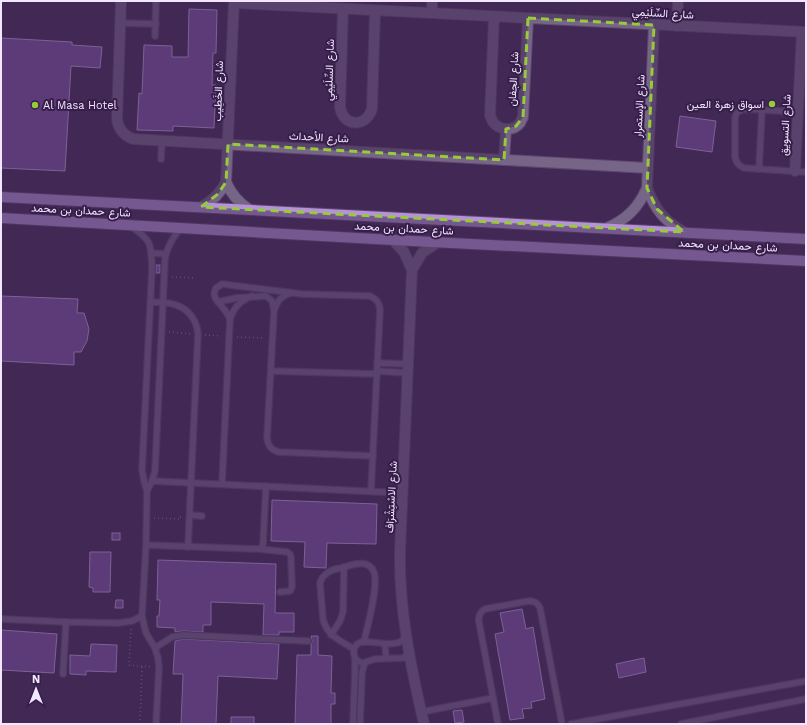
<svg xmlns="http://www.w3.org/2000/svg" width="807" height="725" viewBox="0 0 807 725" font-family="'Work Sans',Vazirmatn,sans-serif">
<style>
.building{fill:#7e53a2;stroke:#c3a7de}
.lines{fill:none;stroke-linecap:round;stroke-linejoin:round}
.service-casing{stroke:#5d4770;stroke-width:8}
.minor-casing{stroke:#5d4770;stroke-width:12}
.primary-casing{stroke:#5d4770;stroke-width:12}
.path{stroke:#89769a;stroke-width:1.5;stroke-dasharray:1 3;stroke-linecap:butt}
.service{stroke:#776587;stroke-width:5.5}
.minor{stroke:#776587;stroke-width:10}
.primary{stroke:#b792d9;stroke-width:10}
.marked{fill:none;stroke:#96cc3a;stroke-width:3;stroke-dasharray:8 5;stroke-linejoin:round}
.poi-dot{fill:#96cc3a;stroke:#361d4a;stroke-width:1.5}
.labels{text-anchor:middle;stroke-width:4;stroke-linejoin:round;paint-order:stroke}
.street-label{font-size:11px;fill:#f2e7fe;stroke:#361d4a}
.poi-label{font-size:11px;fill:#f2e7fe;stroke:#361d4a;text-anchor:end}
</style>
<rect width="100%" height="100%" fill="#412855"/>
<g class="building">
<polygon points="189,9 217,10 216,53 213,53 212,85 216,85 214,128 173,126 173,131 137,130 139,93 142,94 144,45 172,46 172,57 188,57"/>
<polygon points="1,38 72,42 72,45 102,47 100,68 71,66 65,171 1,168"/>
<polygon points="680,116 716,121 712,152 676,147"/>
<rect x="156" y="265" width="4" height="8"/>
<polygon points="1,296 78,299 77,313 84,313 89,329 87,341 81,352 74,352 74,365 1,361"/>
<polygon points="272,500 377,504 376,544 327,543 326,568 304,567 305,542 271,541"/>
<rect x="112" y="533" width="8" height="7"/>
<polygon points="90,552 111,552 110,592 93,592 93,588 89,587"/>
<polygon points="158,560 276,564 275,613 294,613 294,632 279,632 279,635 263,635 264,604 211,602 211,625 203,625 203,632 183,631 175,632 175,628 157,627 157,616 159,616 160,600 157,600"/>
<polygon points="116,600 123,600 123,608 115,608"/>
<polygon points="522,609 526,629 533,627 545,699 531,702 532,708 522,709 524,718 510,720 495,634 504,632 500,613"/>
<polygon points="1,630 57,634 54,673 1,670"/>
<polygon points="311,636 318,636 318,655 332,656 331,693 335,693 335,704 331,704 331,724 295,724 297,655 311,655 311,644 312,641"/>
<polygon points="183,639 279,644 277,679 218,676 216,724 181,724 183,674 173,674 175,641"/>
<polygon points="91,644 117,645 116,672 86,671 86,675 70,674 70,655 90,656"/>
<polygon points="644,658 646,672 619,678 616,664"/>
<polygon points="462,710 464,722 455,723 453,711"/>
<rect x="231" y="717" width="23" height="7"/>
</g>
<g class="lines">
<g class="service-casing">
<g id="service">
<polyline points="121,23 156,24"/>
<polyline points="155,36 156,1"/>
<path d="M 798,112 L 745,109 C 739,110 736,112 735,118 L 735,157 C 736,163 739,166 744,168 L 806,172"/>
<polyline points="161,159 162,140"/>
<polyline points="759,169 762,110"/>
<path d="M 132,227 C 152,241 151,244 152,268 L 142,470 L 144,481 L 147,491 L 146,545 L 142,616 L 144,625 L 146,633 L 155,648 L 158,658 L 159,667 L 156,724"/>
<polyline points="151,253 166,254"/>
<path d="M 291,293 C 281,296 277,301 274,311 L 267,438 C 268,446 271,450 279,452 L 373,456"/>
<path d="M 151,302 C 159,302 168,302 176,305 C 189,309 197,321 198,334 L 188,547"/>
<polyline points="218,302 236,298 266,296 272,301 274,310"/>
<path d="M 230,319 C 228,315 226,311 223,308 C 218,301 211,297 216,288 L 222,284 L 302,294 L 370,296 C 377,299 380,303 380,311 L 371,491"/>
<polyline points="377,363 409,364"/>
<polyline points="271,371 377,374"/>
<polyline points="377,371 408,373"/>
<polyline points="152,481 403,493"/>
<path d="M 222,484 L 230,319 C 234,307 240,301 252,296"/>
<path d="M 147,491 L 152,481 L 155,471 L 165,259 C 167,246 173,237 181,228"/>
<polyline points="190,515 202,516"/>
<polyline points="146,545 259,549 262,547 263,544 266,486"/>
<polyline points="259,549 287,552 290,554 291,557 292,587 290,591 280,592"/>
<polyline points="1,619 66,622 118,623 132,621 142,616"/>
<polyline points="331,635 340,621 343,612 344,567"/>
<path d="M 407,637 C 403,640 400,643 396,643 C 385,646 369,640 361,642 C 355,644 353,650 354,655 C 355,660 358,662 363,663 L 375,659 L 403,658 L 409,653"/>
<polyline points="385,644 386,658"/>
<polyline points="155,648 172,637 183,635 308,641"/>
<path d="M 354,649 C 341,641 327,636 323,619 L 320,583 C 321,580 322,577 325,575 C 329,570 335,569 341,568 C 352,565 368,558 374,572 C 379,586 367,627 364,642"/>
<polyline points="63,674 66,622"/>
<polyline points="421,712 493,698"/>
<polyline points="353,724 355,671 355,658"/>
<polyline points="360,724 362,673 364,665 366,662"/>
<path d="M 498,724 L 479,622 C 478,616 480,612 485,609 L 529,601 C 534,601 538,603 540,608 L 562,724"/>
<polyline points="571,724 806,681"/>
<polyline points="681,724 806,699"/>
</g>
</g>
<g class="minor-casing">
<g id="minor">
<path d="M 121,1 L 117,119 C 118,129 123,135 133,139 L 648,168"/>
<polyline points="234,3 806,32"/>
<path d="M 343,9 L 340,107 C 343,127 366,128 372,109 L 375,11"/>
<polyline points="432,13 432,1"/>
<path d="M 494,17 L 490,115 C 491,117 492,121 493,122 C 499,130 513,132 520,123 C 520,123 523,117 523,117 L 528,18"/>
<polyline points="677,26 678,1"/>
<polyline points="504,160 506,129"/>
<polyline points="795,171 802,32"/>
<path d="M 226,182 C 231,194 239,203 250,210"/>
<path d="M 647,188 C 655,209 664,221 684,232"/>
<path d="M 201,207 C 213,201 220,194 226,182 L 234,1"/>
<path d="M 607,228 C 627,219 638,208 647,188 L 654,25"/>
<polyline points="393,240 404,252 412,270"/>
<path d="M 424,724 C 411,668 399,610 400,552 L 412,270 L 422,253 L 438,242"/>
</g>
</g>
<g class="primary-casing">
<g id="primary">
<polyline points="1,197 806,239"/>
<polyline points="1,218 393,240 806,261"/>
</g>
</g>
<g class="path">
<polyline points="172,277 196,278"/>
<polyline points="169,332 191,334"/>
<polyline points="205,335 221,336"/>
<polyline points="237,337 265,338"/>
<polyline points="154,518 179,519 179,517 183,517"/>
<polyline points="131,629 129,665 151,667"/>
<polyline points="140,724 142,666"/>
</g>
<use href="#service" class="service"/>
<use href="#minor" class="minor"/>
<use href="#primary" class="primary"/>
</g>
<path d="M0 0H807V725H0ZM 528,18 L 654,25 L 647,188 L 657,209 L 684,232 L 201,207 L 218,194 L 226,182 L 228,144 L 504,160 L 506,129 L 516,126 L 523,117 Z" fill="#412855" fill-opacity=".55" fill-rule="evenodd"/>
<path class="marked" d="M 528,18 L 654,25 L 647,188 L 657,209 L 684,232 L 201,207 L 218,194 L 226,182 L 228,144 L 504,160 L 506,129 L 516,126 L 523,117 Z"/>
<g class="poi-dot">
<circle cx="772" cy="104" r="4"/>
<circle cx="35" cy="105" r="4"/>
</g>
<g class="labels">
<g class="street-label">
<text transform="translate(663 13) rotate(3)" y="4">شارع السِّلَيْمِي</text>
<text transform="translate(329 70) rotate(-88)" y="4">شارع السِّلَيْمِي</text>
<text transform="translate(513 79) rotate(-87)" y="4">شارع الجفان</text>
<text transform="translate(218 91) rotate(-88)" y="4">شارع الخَطِيب</text>
<text transform="translate(639 106) rotate(-87)" y="4">شارع الإستمرار</text>
<text transform="translate(785 125) rotate(-87)" y="4">شارع التسويق</text>
<text transform="translate(319 137) rotate(3)" y="4">شارع الأحداث</text>
<text transform="translate(81 210) rotate(3)" y="4">شارع حمدان بن محمد</text>
<text transform="translate(404 228) rotate(3)" y="4">شارع حمدان بن محمد</text>
<text transform="translate(728 245) rotate(3)" y="4">شارع حمدان بن محمد</text>
<text transform="translate(391 497) rotate(-87)" y="4">شارع الاسْتِشْرَاف</text>
</g>
<g class="poi-label">
<text x="764" y="108">اسواق زهرة العين</text>
<text x="43" y="109" text-anchor="start">Al Masa Hotel</text>
</g>
</g>
<rect width="807" height="725" fill="none" stroke="#f2e7fe" stroke-width="4"/>
<g transform="translate(36 689)" stroke="#361d4a" stroke-width="3" paint-order="stroke">
<path d="M0-3L7 15L0 10L-7 15Z" fill="#f2e7fe"/>
<text y="-6" font-size="11" font-weight="bold" text-anchor="middle" fill="#f2e7fe">N</text>
</g>
</svg>
